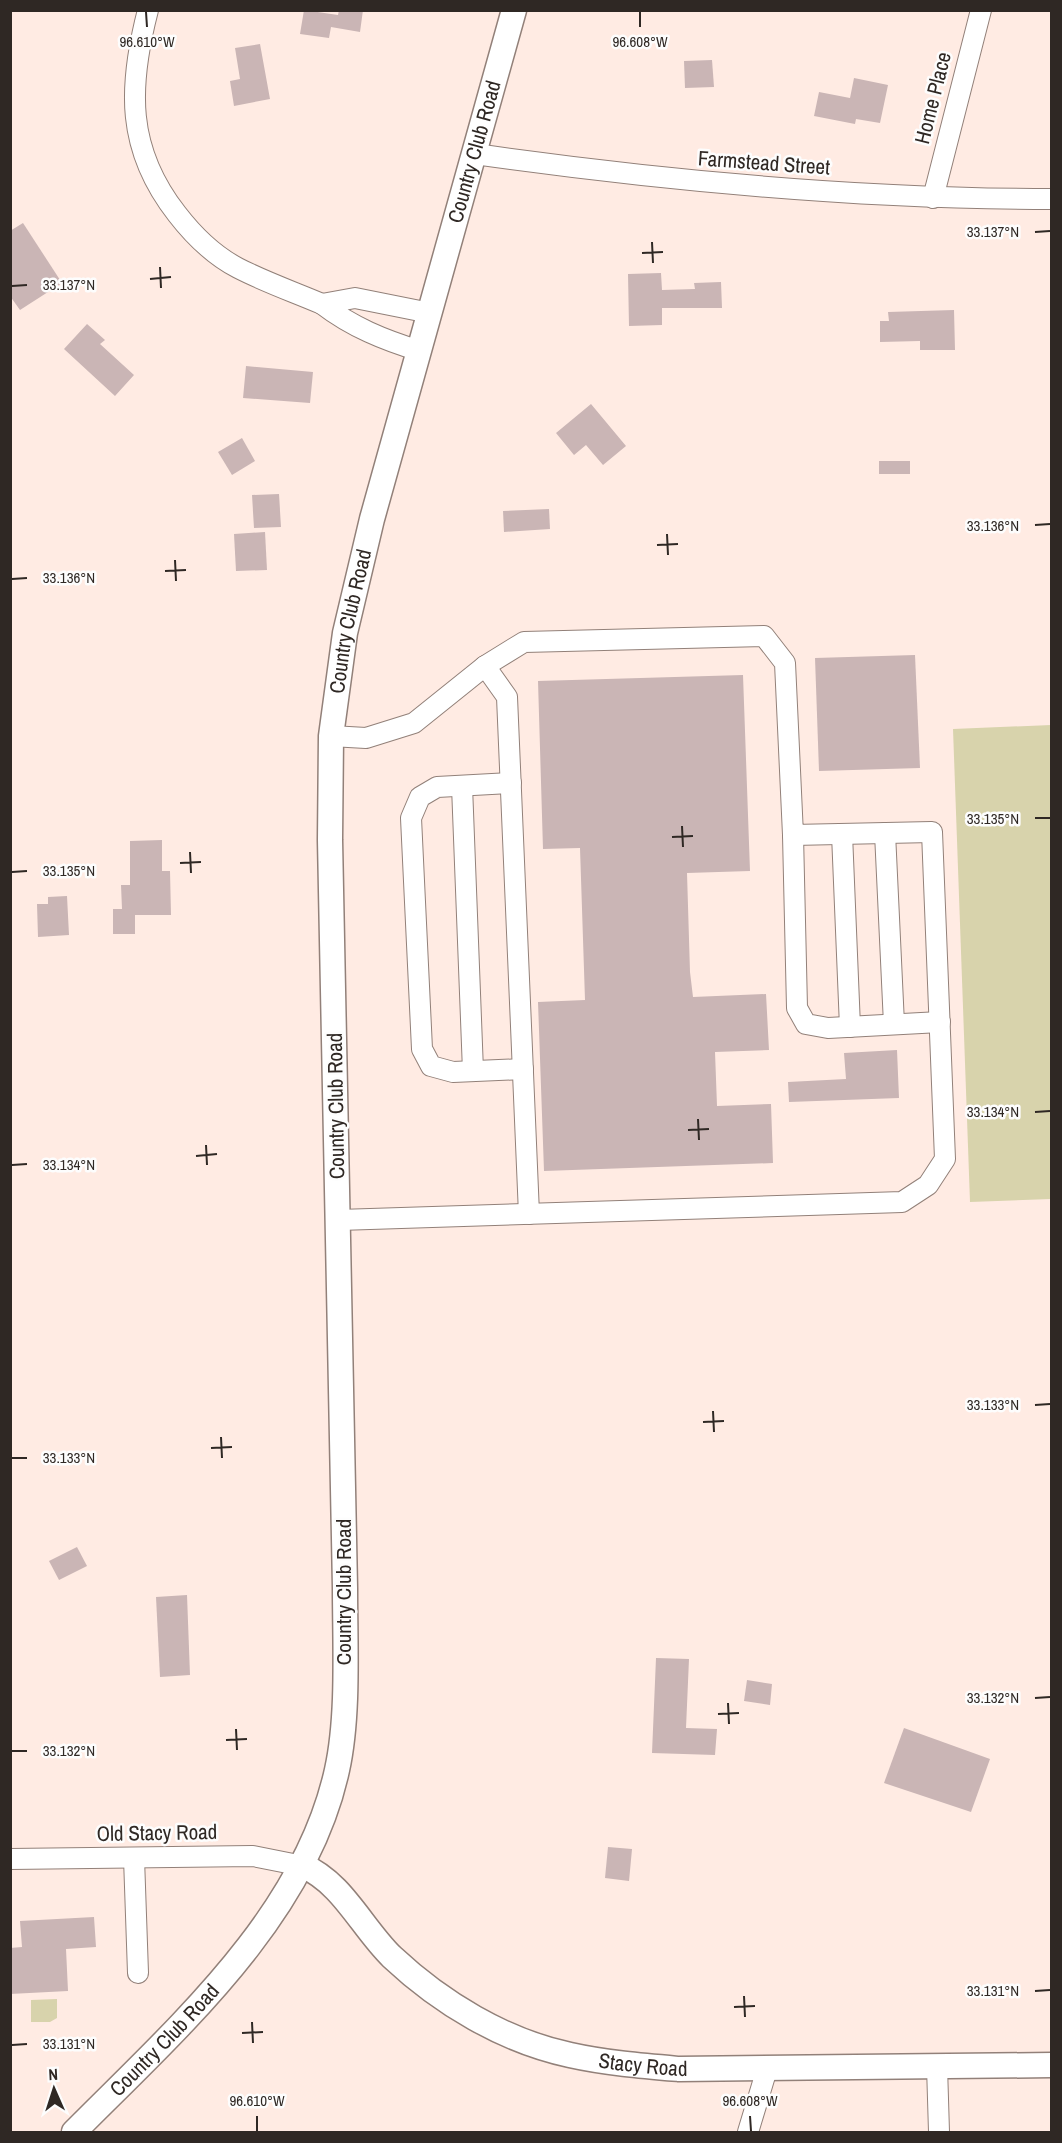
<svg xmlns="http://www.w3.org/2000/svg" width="1062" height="2143" viewBox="0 0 1062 2143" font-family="'Archivo Narrow',sans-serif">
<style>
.green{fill:#d8d3ac}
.building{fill:#cab5b5}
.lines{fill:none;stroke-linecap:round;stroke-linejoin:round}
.minor-casing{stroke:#928079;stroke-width:22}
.major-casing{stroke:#928079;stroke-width:27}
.minor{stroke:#fff;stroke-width:20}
.major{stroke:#fff;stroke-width:24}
.ticks{fill:none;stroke:#2f2824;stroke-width:2}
.labels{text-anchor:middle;stroke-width:5;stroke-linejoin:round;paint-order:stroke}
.street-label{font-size:21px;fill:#2f2824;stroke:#fdfdfd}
.ticks-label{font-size:15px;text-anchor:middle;fill:#2f2824;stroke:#fdfdfd;stroke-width:5;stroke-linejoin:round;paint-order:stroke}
</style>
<rect width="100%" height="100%" fill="#ffebe3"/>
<g class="green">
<polygon points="1051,725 1051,1199 970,1202 953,729"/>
<polygon points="57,1999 57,2018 50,2022 31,2022 31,2000"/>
</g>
<g class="building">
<polygon points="304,10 338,15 339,10 363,10 360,32 331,27 329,38 300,34"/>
<polygon points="260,44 270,99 234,106 230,81 240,79 235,48"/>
<polygon points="712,60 714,87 685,88 684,61"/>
<polygon points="854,78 888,85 880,123 856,119 855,124 814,116 819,92 850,98"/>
<polygon points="23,223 62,283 20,310 10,296 10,231"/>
<polygon points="661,273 662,290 695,289 694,283 721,282 722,308 662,308 662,325 629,326 628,274"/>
<polygon points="954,310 955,350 920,350 920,341 880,342 880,321 889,321 888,312"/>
<polygon points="87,324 105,340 100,344 134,375 115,396 64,349"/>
<polygon points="246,366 313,372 310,403 243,398"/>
<polygon points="591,404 626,446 603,465 586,445 574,455 556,433"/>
<polygon points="242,438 255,461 232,475 218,452"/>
<rect x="879" y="461" width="31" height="13"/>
<polygon points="279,494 281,527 254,528 252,495"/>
<polygon points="549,509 550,529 504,532 503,511"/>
<polygon points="265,532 267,570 236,571 234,534"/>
<polygon points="915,655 920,768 819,771 815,658"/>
<polygon points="743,675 750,871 687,873 690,972 693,997 766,994 769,1050 715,1052 717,1106 771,1104 773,1163 544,1171 538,1002 585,1000 580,848 543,849 538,681"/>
<polygon points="162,840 162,871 170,871 171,915 135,915 135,934 113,934 113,909 122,909 121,885 130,885 130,841"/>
<polygon points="67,896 69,935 38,937 37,904 48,904 48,897"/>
<polygon points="897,1050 899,1098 789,1102 788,1082 846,1079 844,1053"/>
<polygon points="77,1547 87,1566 59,1580 49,1561"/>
<polygon points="187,1595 190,1675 160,1677 156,1597"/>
<polygon points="656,1658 689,1659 686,1728 717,1729 715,1755 652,1753"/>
<polygon points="747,1680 772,1684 770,1705 744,1701"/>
<polygon points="904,1728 990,1759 971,1812 884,1783"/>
<polygon points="608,1847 632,1849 629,1881 605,1878"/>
<polygon points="94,1917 96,1947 66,1949 68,1991 10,1994 10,1948 22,1947 20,1921"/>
</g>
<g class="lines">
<g class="minor-casing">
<g id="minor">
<path d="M 148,10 C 128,87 126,149 177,214 C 194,236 213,255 238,268 C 265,282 294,292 322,304"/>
<path d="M 475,154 C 666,181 858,199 1052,199"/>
<polyline points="933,198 981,10"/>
<path d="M 420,351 C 384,340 352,327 322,304 L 355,298 L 430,313"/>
<polyline points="485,666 507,697 529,1214"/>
<polyline points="331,736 366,738 414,723 485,666 524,642 764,636 785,663 793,835 932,832 945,1159 928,1185 902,1202 339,1220"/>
<polyline points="511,783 437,787 420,797 411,818 422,1049 431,1066 453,1072 523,1069"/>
<polyline points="462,786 473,1071"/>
<polyline points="885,833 894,1024"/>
<polyline points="842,834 850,1027"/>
<polyline points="793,835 797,1008 806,1024 828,1028 940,1022"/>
<polyline points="134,1858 138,1973"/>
<polyline points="10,1859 253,1856 303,1866"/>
<polyline points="937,2066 939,2132"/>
<polyline points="748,2132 767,2069"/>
</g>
</g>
<g class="major-casing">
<g id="major">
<path id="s1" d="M 303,1866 C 342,1882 362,1928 392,1957 C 441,2003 504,2041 570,2055 C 606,2063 643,2066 679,2069 L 1052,2065"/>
<path id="s2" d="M 74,2132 C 176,2029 305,1917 337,1770 C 349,1716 345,1644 345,1588 L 330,840 L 331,736 L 345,633 L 372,519 L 514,10"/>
</g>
</g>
<use href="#minor" class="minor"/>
<use href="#major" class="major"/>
</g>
<path class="ticks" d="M 146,12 L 147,27M 640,12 L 640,27M 1035,232 L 1050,231M 652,242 L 653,263M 642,253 L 663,252M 160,267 L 161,288M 150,279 L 171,277M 12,286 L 27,285M 1035,525 L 1050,524M 667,534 L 668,555M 657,545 L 678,544M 175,560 L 176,581M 165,571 L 186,570M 12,579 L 27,578M 1035,818 L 1050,818M 682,826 L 683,847M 672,837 L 693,836M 190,852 L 191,873M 180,863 L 201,862M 12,872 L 27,871M 1035,1112 L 1050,1111M 698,1119 L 699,1140M 688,1130 L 709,1129M 206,1145 L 207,1165M 196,1156 L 217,1154M 12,1165 L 27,1164M 1035,1405 L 1050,1404M 713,1411 L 714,1432M 703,1422 L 724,1421M 221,1437 L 222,1458M 211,1448 L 232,1447M 12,1458 L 27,1458M 1035,1698 L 1050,1697M 728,1703 L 729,1724M 718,1714 L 739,1713M 236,1729 L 237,1750M 226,1740 L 247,1739M 12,1751 L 27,1751M 1035,1991 L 1050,1990M 744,1996 L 745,2017M 734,2007 L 755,2006M 252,2022 L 253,2043M 242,2033 L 263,2032M 12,2045 L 27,2044M 257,2116 L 257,2131M 750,2116 L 751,2131"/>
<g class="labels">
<g class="street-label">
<text transform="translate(933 98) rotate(-76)" y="7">Home Place</text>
<text dy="7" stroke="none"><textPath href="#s2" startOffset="2091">Country Club Road</textPath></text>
<text transform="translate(764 163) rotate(4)" y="7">Farmstead Street</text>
<text dy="7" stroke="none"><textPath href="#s2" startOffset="1605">Country Club Road</textPath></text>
<text transform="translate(336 1106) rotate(-91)" y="7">Country Club Road</text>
<text transform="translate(344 1592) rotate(-90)" y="7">Country Club Road</text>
<text transform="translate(157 1833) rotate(-1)" y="7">Old Stacy Road</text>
<text dy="7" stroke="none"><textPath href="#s2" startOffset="129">Country Club Road</textPath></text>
<text dy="7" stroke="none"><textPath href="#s1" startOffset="408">Stacy Road</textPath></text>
</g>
</g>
<g class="ticks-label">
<text x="147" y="47">96.610°W</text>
<text x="640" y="47">96.608°W</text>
<text x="993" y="237">33.137°N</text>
<text x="69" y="290">33.137°N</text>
<text x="993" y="531">33.136°N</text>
<text x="69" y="583">33.136°N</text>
<text x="993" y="824">33.135°N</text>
<text x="69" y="876">33.135°N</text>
<text x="993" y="1117">33.134°N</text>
<text x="69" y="1170">33.134°N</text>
<text x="993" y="1410">33.133°N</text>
<text x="69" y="1463">33.133°N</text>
<text x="993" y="1703">33.132°N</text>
<text x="69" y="1756">33.132°N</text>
<text x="993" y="1996">33.131°N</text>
<text x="69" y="2049">33.131°N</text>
<text x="257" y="2106">96.610°W</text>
<text x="750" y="2106">96.608°W</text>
</g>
<rect width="1062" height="2143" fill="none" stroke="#2f2824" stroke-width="24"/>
<g transform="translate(54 2089) rotate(357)" stroke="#fdfdfd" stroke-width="4.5" paint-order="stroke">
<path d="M0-4.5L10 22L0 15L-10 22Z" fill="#2f2824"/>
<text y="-9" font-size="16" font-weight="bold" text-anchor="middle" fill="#2f2824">N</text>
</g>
</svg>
